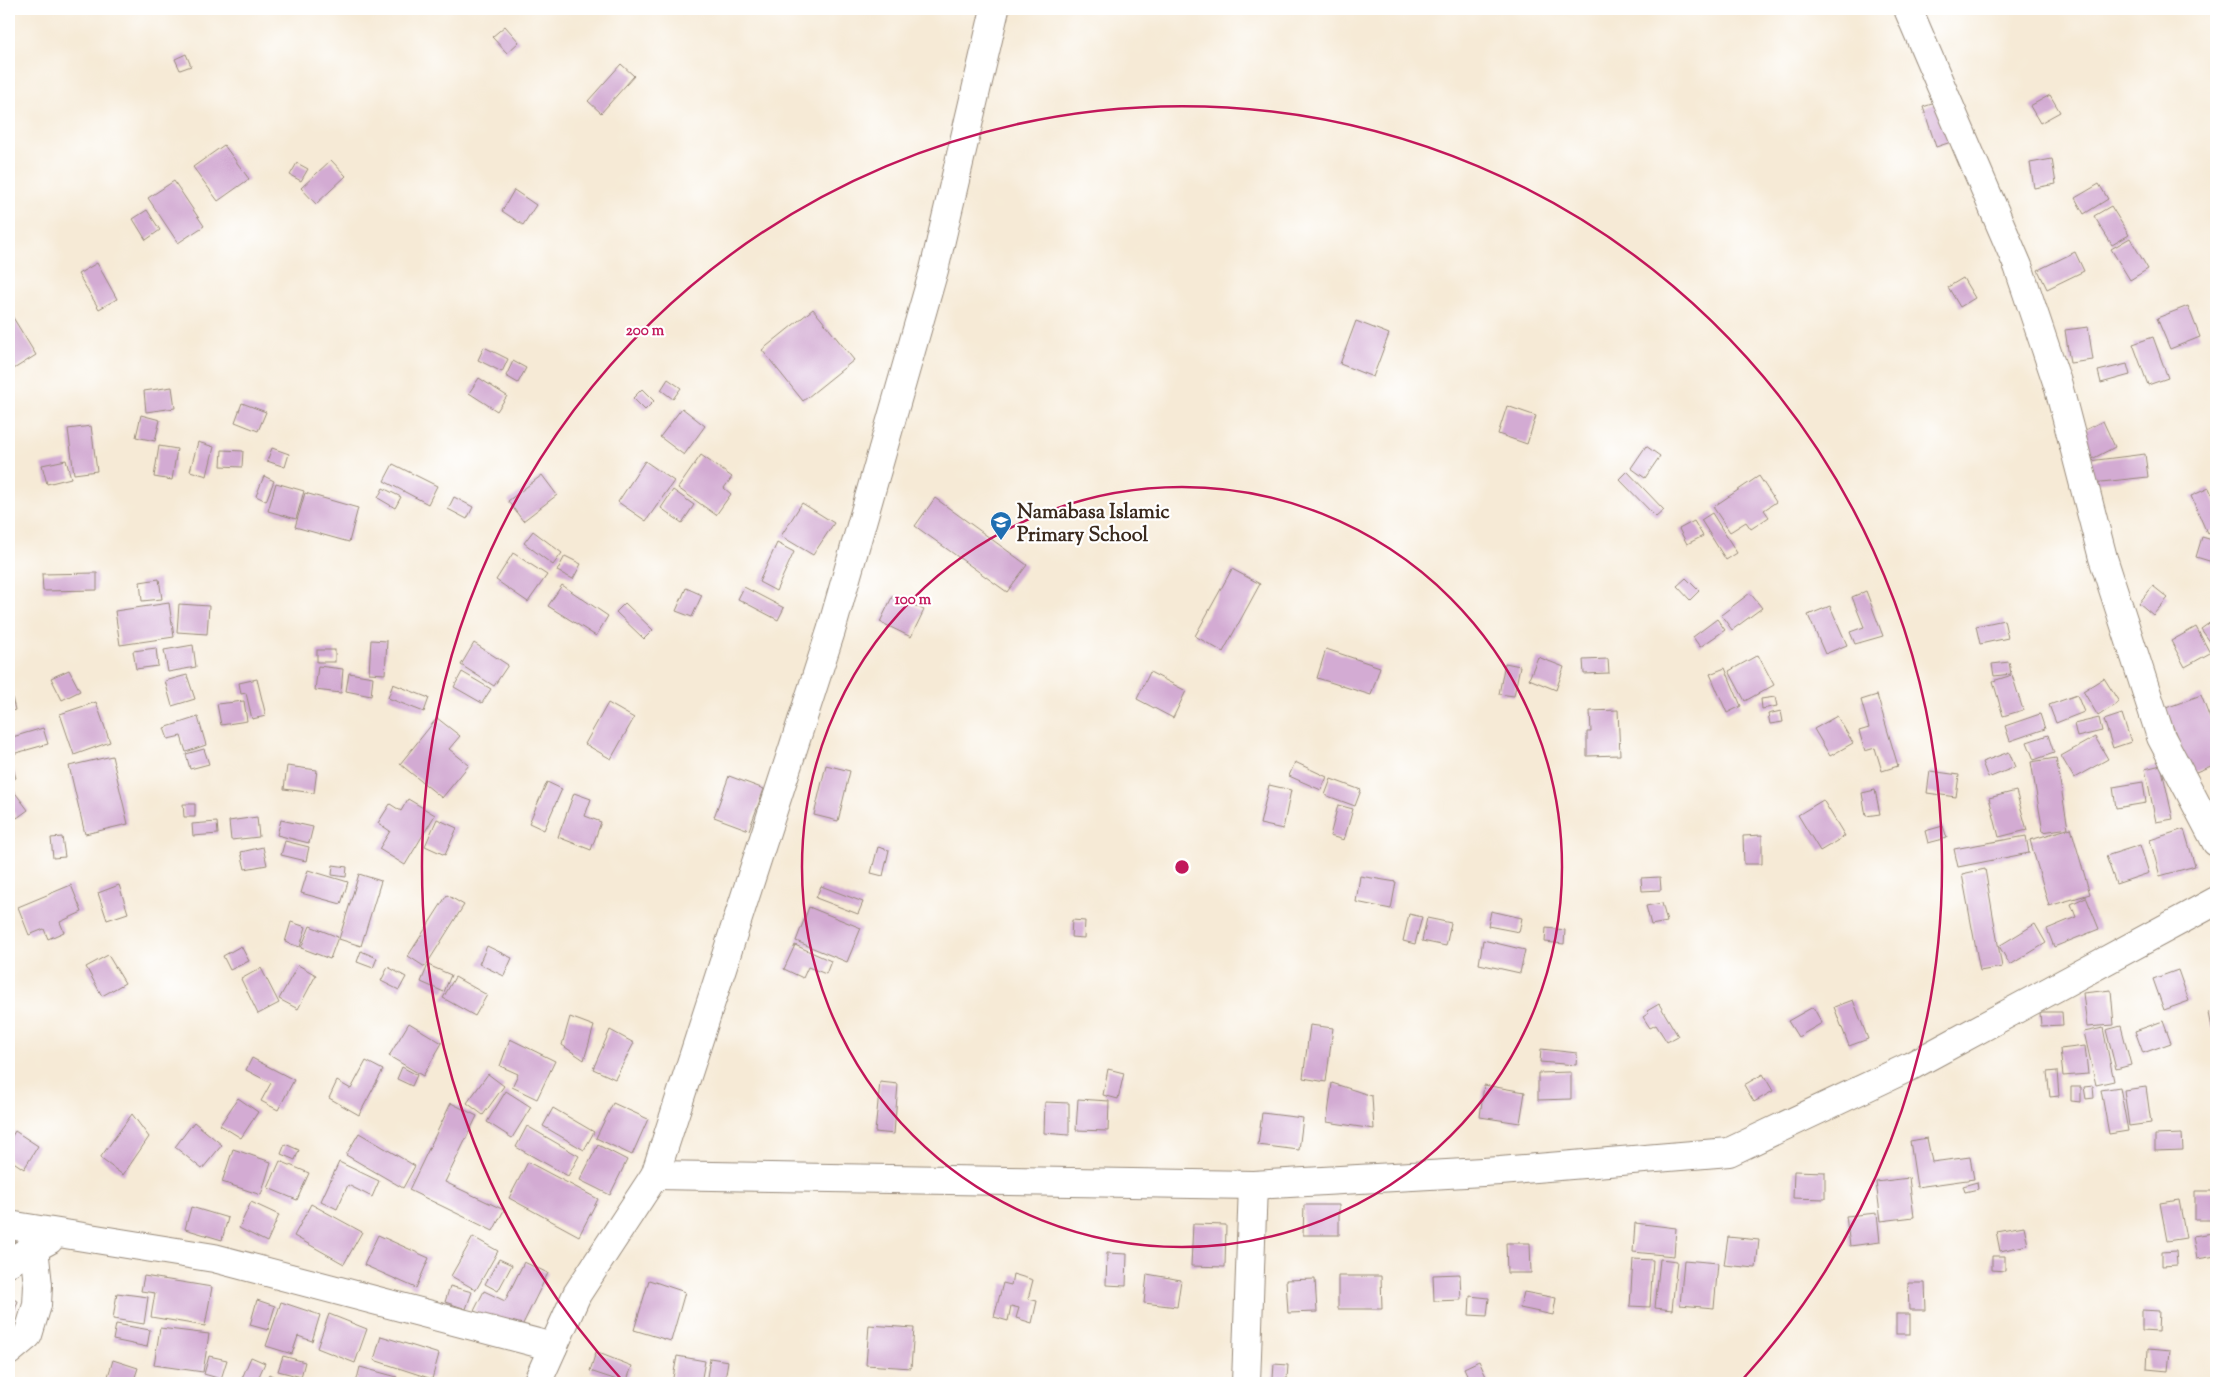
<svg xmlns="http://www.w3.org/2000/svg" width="2225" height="1392" viewBox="0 0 2225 1392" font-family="'Sorts Mill Goudy',serif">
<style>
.building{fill:#d3abd3}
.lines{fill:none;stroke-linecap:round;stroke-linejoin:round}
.minor-casing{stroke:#988a7a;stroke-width:30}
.minor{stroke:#fff;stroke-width:28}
.ring{fill:none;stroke:#c2185b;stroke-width:2.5}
.labels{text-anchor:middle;stroke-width:4.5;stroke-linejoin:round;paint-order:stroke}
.poi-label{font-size:20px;font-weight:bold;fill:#3b2a1e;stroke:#fff;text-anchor:start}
.centre{fill:#c2185b;stroke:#fff;stroke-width:2.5}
.ring-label{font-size:15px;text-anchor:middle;font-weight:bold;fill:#c2185b;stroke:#fff;stroke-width:4.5;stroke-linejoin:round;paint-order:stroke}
</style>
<rect width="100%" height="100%" fill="#fff"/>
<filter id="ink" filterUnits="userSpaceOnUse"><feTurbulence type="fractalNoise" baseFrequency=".02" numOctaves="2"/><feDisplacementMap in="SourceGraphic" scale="10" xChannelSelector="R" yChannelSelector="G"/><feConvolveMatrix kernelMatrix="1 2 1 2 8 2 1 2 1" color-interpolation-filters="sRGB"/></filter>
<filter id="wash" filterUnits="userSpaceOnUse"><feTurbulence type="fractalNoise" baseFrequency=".0096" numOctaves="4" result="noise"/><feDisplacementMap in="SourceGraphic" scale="20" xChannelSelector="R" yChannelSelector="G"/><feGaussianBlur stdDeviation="1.12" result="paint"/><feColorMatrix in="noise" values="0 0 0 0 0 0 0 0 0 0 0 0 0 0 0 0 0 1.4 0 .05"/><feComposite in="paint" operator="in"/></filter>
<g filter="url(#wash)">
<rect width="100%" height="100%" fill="#f6ead6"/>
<g id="blocks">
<g class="building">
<polygon points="505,26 519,42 507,53 492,37"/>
<polygon points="186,54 191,66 180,70 175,59"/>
<polygon points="621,64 634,76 601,113 588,101"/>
<polygon points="2050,95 2060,112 2040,123 2030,106"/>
<polygon points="1938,102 1951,142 1936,147 1923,107"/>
<polygon points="224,145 249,179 218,201 193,167"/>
<polygon points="2052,159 2056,184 2034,188 2030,163"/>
<polygon points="331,160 346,176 316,204 301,188"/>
<polygon points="297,163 308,169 301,181 290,175"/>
<polygon points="174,181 204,226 178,243 148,198"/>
<polygon points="2099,184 2108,199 2084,214 2075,198"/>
<polygon points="514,190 536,205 523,225 502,211"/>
<polygon points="2111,206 2129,235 2112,245 2094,216"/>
<polygon points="147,210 160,230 146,240 133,219"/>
<polygon points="2130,238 2148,269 2130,280 2111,249"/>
<polygon points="2075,252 2084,271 2047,289 2038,270"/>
<polygon points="97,263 117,299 99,309 78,274"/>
<polygon points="1963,278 1975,298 1960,307 1948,287"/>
<polygon points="2188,306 2200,337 2170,349 2157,318"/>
<polygon points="813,309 854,360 803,401 762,350"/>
<polygon points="9,311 36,355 9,372"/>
<polygon points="1356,321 1389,334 1373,377 1340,364"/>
<polygon points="2088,327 2093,360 2070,363 2065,330"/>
<polygon points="2153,337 2168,378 2148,385 2133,344"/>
<polygon points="484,347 508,359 502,372 478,360"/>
<polygon points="513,361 526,368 518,383 506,376"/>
<polygon points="2127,364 2130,375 2101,383 2098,371"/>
<polygon points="479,378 507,396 497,411 469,393"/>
<polygon points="668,379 681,388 673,399 661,390"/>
<polygon points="172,387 175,408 146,412 144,391"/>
<polygon points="642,389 654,401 645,410 633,398"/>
<polygon points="242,403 266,412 258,431 235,422"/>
<polygon points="1507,406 1536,416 1527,444 1498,434"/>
<polygon points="682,408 705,426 684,455 660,437"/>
<polygon points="141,415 160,420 155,441 136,437"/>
<polygon points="2103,421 2115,447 2092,459 2079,433"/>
<polygon points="91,426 97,471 74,474 68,429"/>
<polygon points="198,442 214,447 207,476 190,471"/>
<polygon points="159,446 177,449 172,480 154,477"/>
<polygon points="1646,446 1660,456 1645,478 1631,468"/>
<polygon points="272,448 289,454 285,467 267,461"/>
<polygon points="222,450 243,451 242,467 221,466"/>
<polygon points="2145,454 2148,477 2092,483 2089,461"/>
<polygon points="701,455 732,477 724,488 731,494 716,515 678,488"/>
<polygon points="66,460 71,478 47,484 42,465"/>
<polygon points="645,461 674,481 646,521 618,502"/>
<polygon points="393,464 437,486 428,504 384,481"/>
<polygon points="1627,471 1664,510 1656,517 1619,479"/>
<polygon points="542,475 557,495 523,521 508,501"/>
<polygon points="264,476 274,481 266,501 256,496"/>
<polygon points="1759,476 1776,502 1764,510 1769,517 1751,529 1746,522 1730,532 1713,507"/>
<polygon points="276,483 304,491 296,519 268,511"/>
<polygon points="383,488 401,497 395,508 378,498"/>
<polygon points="2209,488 2216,504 2216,528 2207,533 2191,496"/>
<polygon points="673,490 694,505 682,523 661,508"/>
<polygon points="305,493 358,508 349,542 295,527"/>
<polygon points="454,497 473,507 467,519 448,509"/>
<polygon points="935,498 1027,565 1007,592 915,526"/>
<polygon points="802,503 834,523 813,555 781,536"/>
<polygon points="1712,513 1737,553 1726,560 1701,520"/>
<polygon points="1694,521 1703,536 1687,544 1679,529"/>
<polygon points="533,531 562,553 553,565 524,543"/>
<polygon points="2202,537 2216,541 2216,563 2196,557"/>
<polygon points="777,543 794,552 776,591 759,582"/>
<polygon points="513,553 547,575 528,602 496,580"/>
<polygon points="565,556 581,564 573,579 557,571"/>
<polygon points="1232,569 1260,584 1223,652 1195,636"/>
<polygon points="97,573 97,590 43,591 42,574"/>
<polygon points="1686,578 1699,591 1690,600 1677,586"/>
<polygon points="159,579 162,599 142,601 140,582"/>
<polygon points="562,585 608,616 596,636 548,606"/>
<polygon points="2153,586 2168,598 2153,615 2139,603"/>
<polygon points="744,587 784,608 778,620 738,599"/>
<polygon points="686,588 702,595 692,617 676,611"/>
<polygon points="1866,591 1883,636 1855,644 1850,632 1864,627 1852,597"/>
<polygon points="1750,593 1762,608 1732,630 1721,615"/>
<polygon points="893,595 924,610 911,637 880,622"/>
<polygon points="169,603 174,637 120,645 115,611"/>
<polygon points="625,603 653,630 644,639 616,612"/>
<polygon points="179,604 209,606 207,634 177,632"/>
<polygon points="1830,606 1847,645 1825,654 1808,615"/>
<polygon points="1717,619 1725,630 1700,647 1693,637"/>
<polygon points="2004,620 2008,638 1980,644 1976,626"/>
<polygon points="2212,621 2216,627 2216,639 2211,643 2201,629"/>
<polygon points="2196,627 2210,653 2185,667 2171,641"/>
<polygon points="371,640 387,641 385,674 369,673"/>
<polygon points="474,643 508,665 494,686 461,665"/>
<polygon points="193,645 196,667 168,672 164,650"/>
<polygon points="156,648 158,666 136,669 133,651"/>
<polygon points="1326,649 1380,667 1371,695 1317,678"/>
<rect x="317" y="650" width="18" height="12"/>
<polygon points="1758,655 1774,685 1745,701 1729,671"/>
<polygon points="1538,657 1564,667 1556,690 1529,679"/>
<polygon points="1608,659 1609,673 1584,674 1583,660"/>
<polygon points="2009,662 2011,674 1994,676 1992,664"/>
<polygon points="1505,663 1520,666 1514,696 1499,694"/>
<polygon points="318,666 343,669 341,693 315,690"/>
<polygon points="1725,668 1741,706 1727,713 1710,674"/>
<polygon points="69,670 80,691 62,700 51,678"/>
<polygon points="462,672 491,689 482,703 454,687"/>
<polygon points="1150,672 1186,691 1173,718 1137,699"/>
<polygon points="349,673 373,677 371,696 346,691"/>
<polygon points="187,675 195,699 172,706 165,681"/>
<polygon points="2012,675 2023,710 2003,716 1993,681"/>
<polygon points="2104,678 2119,702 2098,716 2083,691"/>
<polygon points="257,679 266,716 252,719 246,693 241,694 239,683"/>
<polygon points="393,684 429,698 424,712 388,698"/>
<polygon points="1877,695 1898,766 1882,771 1875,748 1865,751 1859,731 1869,728 1861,700"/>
<polygon points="2077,695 2084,712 2056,723 2049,705"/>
<polygon points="2201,695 2216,734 2216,764 2191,774 2166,708"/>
<polygon points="12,697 15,710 9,712 9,698"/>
<polygon points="1775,697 1777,706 1762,709 1761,699"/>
<polygon points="244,701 247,721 221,725 217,704"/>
<polygon points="96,702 110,742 74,755 60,714"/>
<polygon points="608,703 634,718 611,759 585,744"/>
<polygon points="1618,710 1620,755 1587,756 1587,732 1591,732 1590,711"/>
<polygon points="1781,711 1783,722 1770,724 1768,714"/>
<polygon points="2040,714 2045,729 2010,741 2005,726"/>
<polygon points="2122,714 2131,742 2113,748 2104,720"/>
<polygon points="1837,716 1853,743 1830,756 1814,729"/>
<polygon points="198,717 206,745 186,752 181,736 168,739 164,728"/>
<polygon points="437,718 460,736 449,749 469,765 442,798 400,764"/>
<polygon points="2099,718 2102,731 2077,737 2074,724"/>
<polygon points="43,728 48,744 9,755 9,738"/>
<polygon points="2048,735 2054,753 2034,760 2027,742"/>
<polygon points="2095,737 2108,759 2074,778 2061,756"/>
<polygon points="204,749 209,764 190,769 186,754"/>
<polygon points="2009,752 2015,767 1988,778 1982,762"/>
<polygon points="9,755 16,778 9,780"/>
<polygon points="112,756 128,824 85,834 69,766"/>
<polygon points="2056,758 2068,828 2043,832 2031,762"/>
<polygon points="1295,762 1327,777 1321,790 1289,776"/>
<polygon points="826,765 850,771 838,821 814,815"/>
<polygon points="2161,765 2173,819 2156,822 2145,769"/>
<polygon points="287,766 317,770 314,793 284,789"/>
<polygon points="1930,771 1959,775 1956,797 1927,793"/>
<polygon points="729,776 764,789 749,830 714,817"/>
<polygon points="1331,779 1361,790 1355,806 1325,795"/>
<polygon points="547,782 562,789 544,830 529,823"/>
<polygon points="2143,782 2146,803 2116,808 2113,787"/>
<polygon points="1269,785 1291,790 1283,829 1260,824"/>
<polygon points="13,790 28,810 17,818 9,806 9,793"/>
<polygon points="1875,790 1880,814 1866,816 1862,793"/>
<polygon points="2016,791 2027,830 1999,837 1989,798"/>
<polygon points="574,793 591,799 585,816 601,822 591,850 558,837"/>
<polygon points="408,799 435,815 405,865 379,849 390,831 378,823 390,804 401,811"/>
<polygon points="1823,800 1845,836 1820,851 1798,815"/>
<polygon points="183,804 195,804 195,817 184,817"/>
<polygon points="1338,805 1353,809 1344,840 1330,836"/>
<polygon points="257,817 259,837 231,840 229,821"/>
<polygon points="437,819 457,828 445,855 425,846"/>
<polygon points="281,820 313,827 309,843 277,835"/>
<polygon points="217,822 218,834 193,836 192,824"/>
<polygon points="1943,826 1947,838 1928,843 1925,831"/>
<polygon points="2071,828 2090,894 2049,906 2030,840"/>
<polygon points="2184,829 2195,866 2160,876 2150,840"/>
<polygon points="1762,835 1762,864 1744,864 1743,836"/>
<polygon points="2026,836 2029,853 1958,867 1954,849"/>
<polygon points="62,837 65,857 53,858 51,838"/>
<polygon points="285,841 309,847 306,861 281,855"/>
<polygon points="2140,845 2149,873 2116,884 2106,856"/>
<polygon points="263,847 267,865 245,869 241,852"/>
<polygon points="878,847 889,850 883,876 871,873"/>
<polygon points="333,865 347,867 346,877 332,875"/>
<polygon points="1985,869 2002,967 1980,971 1962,874"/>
<polygon points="308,870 348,882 341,904 301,893"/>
<polygon points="359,874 381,881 361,946 339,939"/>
<polygon points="1360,876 1396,882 1391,909 1356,902"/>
<polygon points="1660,877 1661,890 1642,891 1641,878"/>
<polygon points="71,885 82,912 60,922 64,932 48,939 44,929 29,935 18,907"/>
<polygon points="119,885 128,913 107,920 98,893"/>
<polygon points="821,886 863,902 858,914 816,898"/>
<polygon points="447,895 464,905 425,967 408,956"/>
<polygon points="2086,897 2099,929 2054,947 2047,929 2076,917 2071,904"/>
<polygon points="1662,903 1667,922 1651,925 1646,906"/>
<polygon points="809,907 861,928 847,962 796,941"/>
<polygon points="1491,911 1522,918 1519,932 1488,926"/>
<polygon points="1409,914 1422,917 1415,944 1403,941"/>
<polygon points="1427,918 1451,923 1446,946 1422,941"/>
<polygon points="1072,920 1085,921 1084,938 1071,937"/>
<polygon points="291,922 306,927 300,947 285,942"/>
<polygon points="2035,924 2046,943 2010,965 1999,946"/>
<polygon points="310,926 338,937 330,959 301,948"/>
<polygon points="1546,928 1565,930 1564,944 1545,942"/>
<polygon points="1483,940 1525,950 1520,973 1479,964"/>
<polygon points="795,945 831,961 826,974 808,967 803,978 784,969"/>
<polygon points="241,946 249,961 230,970 223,956"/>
<polygon points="487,946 512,958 504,976 479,964"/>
<polygon points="361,951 377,958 373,968 357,962"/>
<polygon points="108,955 125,983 102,996 86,967"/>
<polygon points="298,965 316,975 298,1009 279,999"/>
<polygon points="428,965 451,975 444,992 421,982"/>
<polygon points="388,967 406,977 399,990 381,981"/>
<polygon points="261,968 279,1003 258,1014 241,979"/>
<polygon points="2178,970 2189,1001 2164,1010 2153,979"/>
<polygon points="455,977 487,995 475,1016 443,998"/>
<polygon points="2111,990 2114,1025 2087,1027 2083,993"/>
<polygon points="1853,1000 1868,1039 1849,1046 1834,1007"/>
<polygon points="1659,1004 1678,1036 1667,1042 1656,1025 1650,1028 1643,1017 1649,1013 1647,1011"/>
<polygon points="1813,1007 1822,1023 1798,1037 1788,1021"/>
<polygon points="2216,1011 2216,1032 2213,1033 2209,1013"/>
<polygon points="2040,1012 2062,1012 2063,1025 2041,1026"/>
<polygon points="570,1017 594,1026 584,1060 562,1045"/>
<polygon points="2163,1021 2171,1043 2143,1053 2135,1031"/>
<polygon points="409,1023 442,1043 423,1076 389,1056"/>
<polygon points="1310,1025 1333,1028 1326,1082 1303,1078"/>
<polygon points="2121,1026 2131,1065 2116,1069 2106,1030"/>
<polygon points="2103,1028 2114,1081 2096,1085 2084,1032"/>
<polygon points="610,1030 634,1043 615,1079 593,1069"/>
<polygon points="510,1039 555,1061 537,1099 512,1087 518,1074 500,1066"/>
<polygon points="2085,1046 2088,1074 2063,1076 2060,1049"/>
<polygon points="1541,1049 1577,1053 1576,1065 1540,1062"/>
<polygon points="252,1058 294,1080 278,1110 261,1101 271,1083 246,1070"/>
<polygon points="366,1061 383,1070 359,1115 329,1098 337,1081 351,1089"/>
<polygon points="402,1067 417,1075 412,1086 397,1079"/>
<polygon points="1108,1069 1124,1073 1118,1099 1103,1095"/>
<polygon points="2057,1071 2059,1096 2050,1097 2047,1072"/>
<polygon points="1571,1072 1571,1099 1538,1100 1538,1073"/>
<polygon points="488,1074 504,1086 483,1115 467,1103"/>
<polygon points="1763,1074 1773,1091 1754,1102 1744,1085"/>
<polygon points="880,1082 898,1084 894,1134 875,1132"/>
<polygon points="1332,1083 1372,1096 1374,1129 1327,1122"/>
<polygon points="1484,1085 1525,1092 1520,1123 1480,1117"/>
<polygon points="2093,1086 2094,1098 2086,1099 2084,1087"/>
<polygon points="2071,1087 2081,1087 2081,1102 2071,1101"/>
<polygon points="2120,1087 2128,1131 2109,1134 2101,1090"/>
<polygon points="2146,1087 2151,1123 2129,1126 2124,1090"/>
<polygon points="506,1091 531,1107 512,1138 487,1122"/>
<polygon points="238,1098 258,1112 241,1138 220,1125"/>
<polygon points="1078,1099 1109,1101 1108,1131 1076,1130"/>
<polygon points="1045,1102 1069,1103 1069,1135 1044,1133"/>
<polygon points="451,1103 477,1116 445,1182 504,1210 493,1231 409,1190"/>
<polygon points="613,1103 648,1119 632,1155 596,1138"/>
<polygon points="553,1108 594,1132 584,1150 543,1126"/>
<polygon points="1262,1113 1303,1118 1299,1150 1258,1145"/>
<polygon points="132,1114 149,1137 123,1175 100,1158"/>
<polygon points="194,1122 222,1145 202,1169 175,1147"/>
<polygon points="527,1126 579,1156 568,1176 516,1147"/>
<polygon points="15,1131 38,1146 24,1169 9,1159 9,1141"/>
<polygon points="359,1133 415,1166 403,1188 346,1155"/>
<polygon points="2182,1134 2183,1150 2155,1151 2155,1135"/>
<polygon points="1927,1138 1932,1162 1970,1157 1974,1179 1917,1187 1910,1141"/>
<polygon points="285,1144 299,1150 295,1160 281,1154"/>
<polygon points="598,1145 627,1160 610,1195 580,1180"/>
<polygon points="233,1149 271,1162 261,1195 222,1182"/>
<polygon points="280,1161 309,1173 297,1200 268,1188"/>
<polygon points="339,1162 379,1181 372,1197 348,1185 337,1209 321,1201"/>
<polygon points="528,1162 598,1199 579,1236 509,1198"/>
<polygon points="1794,1171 1825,1172 1825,1199 1793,1198"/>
<polygon points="1909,1178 1914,1217 1881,1221 1876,1182"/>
<polygon points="1977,1182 1978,1189 1965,1192 1963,1186"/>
<polygon points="2195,1191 2216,1191 2215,1220 2195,1220"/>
<polygon points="2179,1200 2186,1238 2167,1241 2160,1203"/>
<polygon points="251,1202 279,1215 267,1242 239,1228"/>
<polygon points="311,1204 362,1232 344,1264 294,1236"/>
<polygon points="1304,1205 1339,1205 1339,1235 1303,1235"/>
<polygon points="191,1207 228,1218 222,1240 185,1229"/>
<polygon points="1877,1213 1880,1242 1850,1246 1846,1216"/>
<polygon points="1635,1223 1676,1228 1674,1256 1633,1252"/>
<polygon points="1193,1224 1226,1225 1225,1267 1191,1266"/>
<polygon points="2024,1226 2028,1245 2000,1251 1996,1231"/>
<polygon points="2213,1233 2216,1256 2197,1259 2193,1236"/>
<polygon points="378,1235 429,1258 416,1288 364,1265"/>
<polygon points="473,1237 498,1251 476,1290 451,1276"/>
<polygon points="1728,1237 1759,1240 1756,1268 1724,1265"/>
<polygon points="1506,1243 1530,1243 1531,1273 1507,1273"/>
<polygon points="2176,1251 2177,1265 2162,1266 2162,1252"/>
<polygon points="1107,1253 1127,1254 1126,1286 1106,1285"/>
<polygon points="1992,1256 2005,1256 2005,1271 1992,1270"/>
<polygon points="499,1259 512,1265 498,1291 485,1284"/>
<polygon points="1633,1259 1653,1260 1650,1307 1630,1306"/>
<polygon points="1660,1259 1677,1261 1672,1310 1655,1308"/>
<polygon points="1684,1260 1718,1263 1714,1308 1680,1305"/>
<polygon points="524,1262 548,1273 519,1332 474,1311 484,1291 505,1301"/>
<polygon points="1013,1274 1033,1280 1028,1299 1037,1301 1032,1323 1016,1318 1019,1308 1011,1306 1008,1321 994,1317 1003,1283 1011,1285"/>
<polygon points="1147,1274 1181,1280 1177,1307 1144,1303"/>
<polygon points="1460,1274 1461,1300 1434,1301 1433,1275"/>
<polygon points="144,1276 212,1287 205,1326 151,1317 155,1293 141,1291"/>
<polygon points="1338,1276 1381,1276 1382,1309 1338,1309"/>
<polygon points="1315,1279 1317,1312 1288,1313 1286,1280"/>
<polygon points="649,1280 685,1292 671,1341 634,1330"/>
<polygon points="1908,1283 1925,1283 1926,1310 1909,1310"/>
<polygon points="450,1286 472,1292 466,1309 445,1302"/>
<polygon points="1524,1292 1556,1298 1553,1315 1520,1308"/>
<polygon points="117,1293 148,1297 144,1324 113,1319"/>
<polygon points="1470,1296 1489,1298 1487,1316 1469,1315"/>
<polygon points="9,1298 18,1301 9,1326"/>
<polygon points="257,1300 275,1306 268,1330 250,1325"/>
<polygon points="281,1302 320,1315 312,1341 298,1336 292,1354 266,1346"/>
<polygon points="2142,1310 2159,1311 2158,1332 2142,1331"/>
<polygon points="329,1314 367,1329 355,1363 317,1348"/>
<rect x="1896" y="1314" width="14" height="20"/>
<polygon points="116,1324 150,1330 147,1347 113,1340"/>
<polygon points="869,1325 914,1328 911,1368 866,1365"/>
<polygon points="160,1328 209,1334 203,1372 154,1365"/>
<polygon points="381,1336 439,1354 432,1379 374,1360"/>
<polygon points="2148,1349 2170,1351 2168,1371 2147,1369"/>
<polygon points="596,1352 632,1366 626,1383 590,1371"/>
<polygon points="209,1356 227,1360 221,1379 204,1374"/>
<polygon points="283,1356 305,1362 301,1377 278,1371"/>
<polygon points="677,1356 705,1361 701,1383 672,1383"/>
<polygon points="251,1357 265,1363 256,1383 240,1383"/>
<polygon points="710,1358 728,1361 725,1380 707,1377"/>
<polygon points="113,1360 138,1368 133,1383 106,1383"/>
<polygon points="1479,1361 1489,1383 1471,1383 1464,1368"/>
<polygon points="1274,1364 1288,1365 1287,1379 1273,1378"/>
<polygon points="360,1367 397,1377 395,1383 356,1383"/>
<polygon points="269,1374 285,1383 264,1383"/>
</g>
</g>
</g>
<g filter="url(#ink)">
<use href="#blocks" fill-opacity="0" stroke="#988a7a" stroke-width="1"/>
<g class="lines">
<g class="minor-casing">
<g id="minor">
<polyline points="1908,9 2018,266 2058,385 2103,558 2161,737 2216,842"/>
<polyline points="655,1175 1253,1185 1500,1171 1729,1152 1911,1066 2216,901"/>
<polyline points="9,1225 214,1258 553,1347"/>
<polyline points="9,1262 49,1240"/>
<polyline points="9,1351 28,1335 37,1305 38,1285 34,1248"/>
<polyline points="537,1383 577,1294 655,1175 831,631 934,270 995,9"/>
<polyline points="1246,1383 1253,1185"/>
</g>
</g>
<use href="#minor" class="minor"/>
</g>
</g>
<g class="ring">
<circle cx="1182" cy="867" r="380"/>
<path d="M622 1380A760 760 0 1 1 1742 1380"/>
</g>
<defs>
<g id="school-pin" transform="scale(1.125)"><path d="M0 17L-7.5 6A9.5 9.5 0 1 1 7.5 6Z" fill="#1f6fb2" stroke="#fff"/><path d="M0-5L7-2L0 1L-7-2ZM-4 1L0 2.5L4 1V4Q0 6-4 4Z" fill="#fff"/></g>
</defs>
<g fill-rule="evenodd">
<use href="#school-pin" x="1001" y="522"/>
</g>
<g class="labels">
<g class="poi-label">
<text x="1017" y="518">Namabasa Islamic<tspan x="1017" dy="23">Primary School</tspan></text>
</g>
</g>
<circle cx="1182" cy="867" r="8" class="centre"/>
<g class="ring-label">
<text x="645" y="335">200 m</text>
<text x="913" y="604">100 m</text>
</g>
<rect width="2225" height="1392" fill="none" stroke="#fff" stroke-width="30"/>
</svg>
